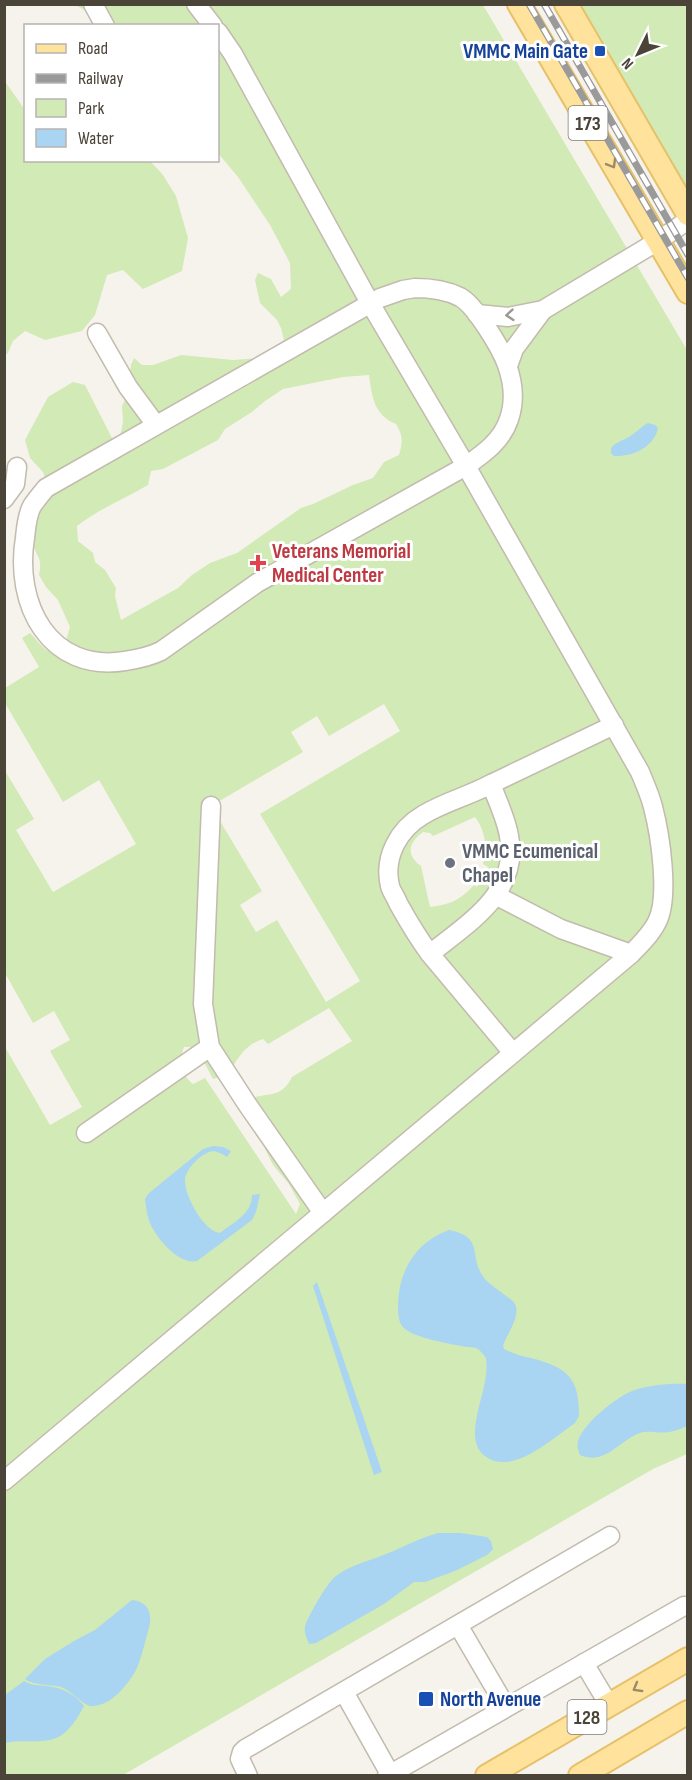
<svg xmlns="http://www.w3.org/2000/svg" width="692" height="1780" viewBox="0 0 692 1780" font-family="'Sofia Sans Condensed',sans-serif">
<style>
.green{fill:#d2eab5;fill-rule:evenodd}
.water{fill:#a9d4f2}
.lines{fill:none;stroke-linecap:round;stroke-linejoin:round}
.minor-casing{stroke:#c2bbae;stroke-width:21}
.major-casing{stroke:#e6c16a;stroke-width:26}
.minor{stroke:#fff;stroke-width:18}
.major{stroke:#ffe39c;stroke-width:22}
.rail-casing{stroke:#9a9a9a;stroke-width:7}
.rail{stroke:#fff;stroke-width:4.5;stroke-dasharray:14;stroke-linecap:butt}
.oneway{stroke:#9c8c66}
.oneway2{stroke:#9c9892}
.transit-dot{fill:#1a4fb4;stroke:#fff;stroke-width:2}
.health-dot{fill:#e0444e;stroke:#fff;stroke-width:2}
.worship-dot{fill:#6b7280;stroke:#fff;stroke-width:2}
.labels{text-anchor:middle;stroke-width:6;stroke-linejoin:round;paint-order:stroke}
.shield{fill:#fff;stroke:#817c74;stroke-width:1.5}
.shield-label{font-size:20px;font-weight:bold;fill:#4b4439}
.transit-label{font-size:21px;font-weight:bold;fill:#164399;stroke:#fff;text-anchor:end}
.health-label{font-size:21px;font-weight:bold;fill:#be3a42;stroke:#fff;text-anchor:start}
.worship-label{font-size:21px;font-weight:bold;fill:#5b616d;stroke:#fff;text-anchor:start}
</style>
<rect width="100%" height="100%" fill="#f6f3ec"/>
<g class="green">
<path d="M 75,5 L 483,5 L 687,350 L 687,1454 L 653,1469 L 123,1775 L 5,1775 L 5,1047 L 50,1125 L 82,1107 L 50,1051 L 70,1040 L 54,1011 L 33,1023 L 5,973 L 4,769 L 34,819 L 16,830 L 53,892 L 136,844 L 99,780 L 63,802 L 5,703 L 5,688 L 39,667 L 22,638 L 30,633 C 39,642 47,656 62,654 L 70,627 L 58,600 L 46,587 L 39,575 C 43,555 36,559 33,543 C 30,525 42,507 50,492 L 43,472 L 30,458 L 25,440 L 48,397 L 73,382 L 85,385 L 113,440 L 120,437 L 123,422 L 122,406 L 127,395 L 131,365 L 134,358 L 142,365 L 153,365 L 181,355 L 233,360 L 258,358 L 284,340 L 281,328 L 277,320 L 260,303 L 255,280 L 258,273 L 271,279 L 281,297 L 291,289 L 290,263 L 270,225 L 238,177 L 218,153 L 218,26 L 114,25 ZM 369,375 C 372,397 374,415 396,424 C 403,435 403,442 399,455 L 384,462 L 373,478 L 353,485 L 313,504 L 301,508 L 237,553 L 210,563 L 192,575 L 178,588 L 121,620 L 115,596 L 116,588 L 105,570 L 95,562 L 93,553 L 78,541 L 77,526 C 99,509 124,499 148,485 L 151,471 L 163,469 L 218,440 L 225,429 L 252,412 L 265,401 L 283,389 L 343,377 ZM 384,704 L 400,731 L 260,814 L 360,981 L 326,1002 L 277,920 L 256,932 L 240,905 L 262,891 L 211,806 L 303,752 L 291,732 L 317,716 L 329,736 ZM 475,817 C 485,830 488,848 483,864 L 488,867 L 477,887 L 474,885 C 459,901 451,904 430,907 L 421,866 C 406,855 408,843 423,832 L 430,833 L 433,836 ZM 329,1008 L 352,1041 L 292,1077 C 282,1096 274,1093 255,1097 L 251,1120 L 273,1165 L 289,1184 L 300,1204 L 296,1214 L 205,1078 L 193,1084 C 180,1073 178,1063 184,1047 L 190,1047 L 204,1062 L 213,1079 L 228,1074 C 238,1059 244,1045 263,1039 L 268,1044 Z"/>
<polygon points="576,5 687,5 687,201"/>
<polygon points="4,80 25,110 26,160 150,161 163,175 176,196 188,238 182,271 143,289 123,270 107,275 95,315 82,331 45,340 25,331 13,341 8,353 5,355"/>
</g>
<g class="water">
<path d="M 648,423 L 655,425 L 658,428 C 654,447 633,457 614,456 L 611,453 L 611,448 C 617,441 625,440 632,435 C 638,431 642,426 648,423 Z"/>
<path d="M 213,1146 L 223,1147 L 231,1151 L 227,1157 C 223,1154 218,1152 214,1151 C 203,1151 185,1169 185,1180 C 184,1195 204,1232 220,1233 C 234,1222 252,1214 252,1195 L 260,1194 L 256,1212 L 252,1220 L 197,1261 C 179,1265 157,1239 150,1223 C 147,1216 146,1206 145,1199 L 148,1194 L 203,1149 Z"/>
<path d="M 449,1230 C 484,1237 469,1254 482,1275 C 489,1287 514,1298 516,1306 C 519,1319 507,1334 503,1346 L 504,1349 C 513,1354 522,1356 531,1358 C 568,1368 579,1377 579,1416 L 575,1423 C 553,1438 512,1477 485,1456 C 474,1448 474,1434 476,1422 C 479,1400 489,1380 486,1358 C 483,1354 480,1350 476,1348 C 473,1347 470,1347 467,1347 C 452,1344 411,1338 402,1326 C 398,1320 398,1311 398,1304 C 399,1270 416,1242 449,1230 Z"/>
<polygon points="317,1282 382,1472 374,1475 313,1286"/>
<path d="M 687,1384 L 687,1426 C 682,1428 675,1431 669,1432 C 659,1434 649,1430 640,1433 C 618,1441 605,1466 580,1455 C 578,1450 577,1447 578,1441 C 583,1424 615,1398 632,1391 C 648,1385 670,1383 687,1384 Z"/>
<path d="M 438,1533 L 460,1533 L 487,1537 L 491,1541 L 493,1549 L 487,1555 L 455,1571 L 425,1582 L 414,1582 L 384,1604 L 316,1643 L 309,1644 C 307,1639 304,1633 305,1627 C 306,1619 329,1580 336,1576 C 352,1564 373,1560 391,1552 C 407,1545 421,1538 438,1533 Z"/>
<path d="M 132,1600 C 140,1601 147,1604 149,1612 C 152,1620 149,1627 147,1635 C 144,1646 141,1659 136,1670 C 128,1685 110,1707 91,1706 C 84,1706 72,1691 61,1687 C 49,1684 35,1686 25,1679 L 45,1659 L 74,1641 L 95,1630 Z"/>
<path d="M 24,1681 C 32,1686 39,1685 47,1686 C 63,1688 75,1694 84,1706 C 78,1717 69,1733 56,1738 C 42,1744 21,1739 5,1743 L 5,1695 Z"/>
</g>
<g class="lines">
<g class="minor-casing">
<g id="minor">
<polyline points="93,4 105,26"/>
<polyline points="196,4 213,26"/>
<path d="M 415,288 C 430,288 446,290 460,297 C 475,305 501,348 507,365 C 513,382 515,402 509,419 C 502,441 483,454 466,466 L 257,583 L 161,651 C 149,657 138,659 125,661 C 49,673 14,604 25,538 C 26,528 27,515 32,506 C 36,500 41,494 46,488 L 380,298 L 403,290 Z"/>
<polyline points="477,314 508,317 543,310 658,241 688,220"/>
<polyline points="97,333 128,387 156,425"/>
<polyline points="508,366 514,349 543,310"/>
<polyline points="4,499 15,484 17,467"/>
<polyline points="491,784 614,725"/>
<polyline points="211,806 203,1004 210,1047 247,1104 323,1213"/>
<polyline points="497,896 561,929 631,954"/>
<path d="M 430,954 C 418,938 408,921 398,903 C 396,897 391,891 390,886 C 383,857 399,829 423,815 C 444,802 469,796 491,784 C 497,800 506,818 509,836 C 520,893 468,923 430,954 L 513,1053"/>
<polyline points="86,1133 210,1047"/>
<path d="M 4,1481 L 631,954 C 641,944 651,934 657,922 C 670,897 660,834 653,807 C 650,795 645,784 640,772 L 466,466 L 370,303 L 233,54 L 218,32"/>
<polyline points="458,1625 506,1707"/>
<polyline points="584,1663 609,1705"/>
<polyline points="344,1692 390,1774"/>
<polyline points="248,1776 240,1759 242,1752 245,1749 610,1536"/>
<polyline points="387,1776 684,1606"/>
</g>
</g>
<g class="major-casing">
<g id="major">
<polyline points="519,4 688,292"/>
<polyline points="566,4 688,214"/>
<polyline points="487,1776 688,1659"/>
<polyline points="580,1776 688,1712"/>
</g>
</g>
<use href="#minor" class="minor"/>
<use href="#major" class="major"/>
<g class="rail-casing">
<g id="rail">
<polyline points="529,4 688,278"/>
<polyline points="544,4 688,255"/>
</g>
</g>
<use href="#rail" class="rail"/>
</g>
<defs><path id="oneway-chevron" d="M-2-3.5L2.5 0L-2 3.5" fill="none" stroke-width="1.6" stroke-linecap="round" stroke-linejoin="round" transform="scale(1.5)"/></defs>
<g class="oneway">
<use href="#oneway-chevron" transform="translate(612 164) rotate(60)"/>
<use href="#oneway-chevron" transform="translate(637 1688) rotate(150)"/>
</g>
<use class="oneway2" href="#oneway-chevron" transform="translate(510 315) rotate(175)"/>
<g class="transit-dot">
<rect x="594" y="45" width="12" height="12" rx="3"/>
<rect x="418" y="1691" width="16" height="16" rx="3"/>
</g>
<path class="health-dot" d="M255 554h6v6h6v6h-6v6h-6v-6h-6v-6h6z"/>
<circle class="worship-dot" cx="450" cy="863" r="6"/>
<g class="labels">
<g class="shield">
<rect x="568.5" y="106" width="39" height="34" rx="4.5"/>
<rect x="567.5" y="1700" width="39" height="34" rx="4.5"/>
</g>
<g class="shield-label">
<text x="588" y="130">173</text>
<text x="587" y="1724">128</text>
</g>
<g class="transit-label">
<text x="588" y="58">VMMC Main Gate</text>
<text x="440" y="1706" text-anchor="start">North Avenue</text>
</g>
<g class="health-label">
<text x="272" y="558">Veterans Memorial<tspan x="272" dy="24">Medical Center</tspan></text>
</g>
<g class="worship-label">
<text x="462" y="858">VMMC Ecumenical<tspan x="462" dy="24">Chapel</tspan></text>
</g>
</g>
<rect width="692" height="1780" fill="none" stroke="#4b4439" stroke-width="12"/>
<rect x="24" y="24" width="195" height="138" fill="#ffffff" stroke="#b7b4b0" stroke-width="1.5"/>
<rect x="36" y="44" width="30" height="9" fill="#ffe39c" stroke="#b7b4b0" stroke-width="1.5"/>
<text x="78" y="54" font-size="18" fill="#4b4439">Road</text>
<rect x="36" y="74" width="30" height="9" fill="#9a9a9a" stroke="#b7b4b0" stroke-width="1.5"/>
<text x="78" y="84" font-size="18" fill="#4b4439">Railway</text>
<rect x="36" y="99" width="30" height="18" fill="#d2eab5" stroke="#b7b4b0" stroke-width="1.5"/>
<text x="78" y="114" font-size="18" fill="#4b4439">Park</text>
<rect x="36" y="129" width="30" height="18" fill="#a9d4f2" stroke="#b7b4b0" stroke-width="1.5"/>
<text x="78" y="144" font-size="18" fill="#4b4439">Water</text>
<g transform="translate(638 54) rotate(227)" stroke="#ffffff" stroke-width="4.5" paint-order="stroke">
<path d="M0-4.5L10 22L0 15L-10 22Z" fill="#4b4439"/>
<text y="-9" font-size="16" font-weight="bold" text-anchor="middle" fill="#4b4439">N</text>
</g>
</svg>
